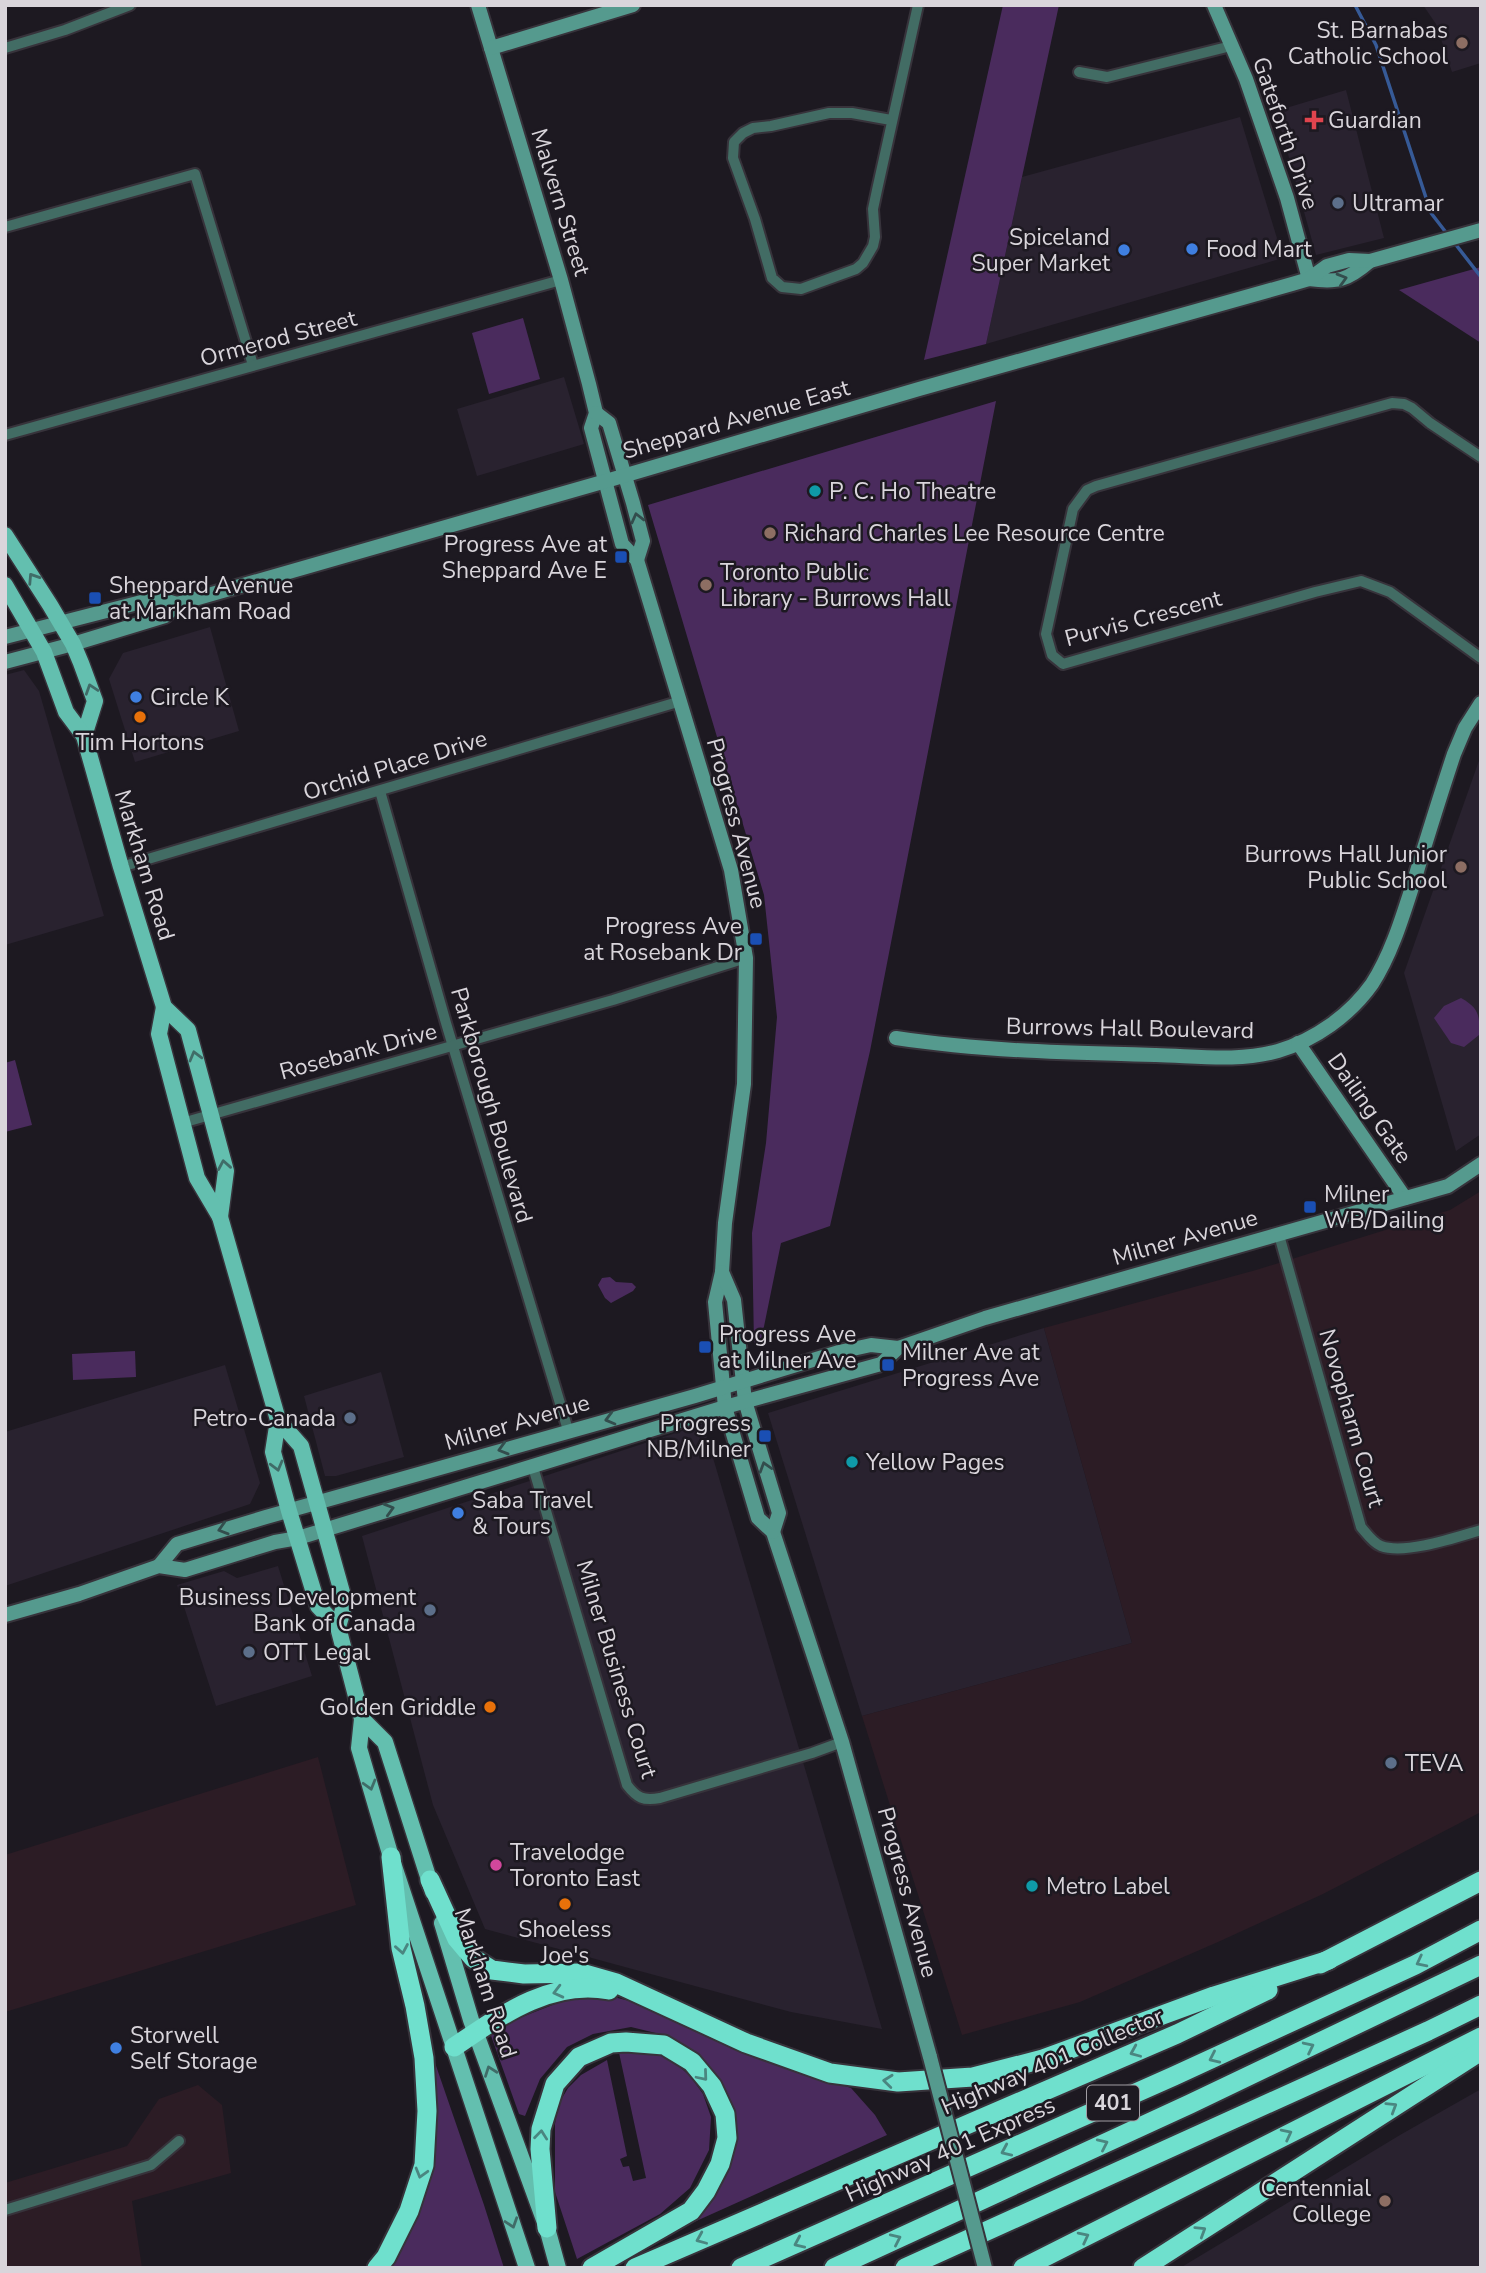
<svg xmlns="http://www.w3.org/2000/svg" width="1486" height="2273" viewBox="0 0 1486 2273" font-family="'Nunito Sans',sans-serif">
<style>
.built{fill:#29222f}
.industrial{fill:#2c1c25}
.green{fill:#4a2b5d}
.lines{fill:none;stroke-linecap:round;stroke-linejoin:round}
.stream{stroke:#365a97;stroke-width:3.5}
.street-casing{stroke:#37333b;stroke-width:14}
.secondary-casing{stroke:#37333b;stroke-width:18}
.primary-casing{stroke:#37333b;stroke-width:19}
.highway-casing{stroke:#37333b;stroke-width:23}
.street{stroke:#426c64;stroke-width:10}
.secondary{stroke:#559a8e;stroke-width:14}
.primary{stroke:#63bfaf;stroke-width:16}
.highway{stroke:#6fe0cd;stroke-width:19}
.secondary-bridge-casing{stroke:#37333b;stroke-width:18;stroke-linecap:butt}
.secondary-bridge{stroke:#559a8e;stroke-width:14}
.oneway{stroke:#334d4d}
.oneway2{stroke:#406c68}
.oneway3{stroke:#4a8680}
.education-dot{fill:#8d6e63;stroke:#1d1921;stroke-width:2.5}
.health-dot{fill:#e0444e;stroke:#1d1921;stroke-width:2.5}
.service-dot{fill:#5c6f8a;stroke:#1d1921;stroke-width:2.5}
.shop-dot{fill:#3f7fe0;stroke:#1d1921;stroke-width:2.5}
.culture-dot{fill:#0f9aa8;stroke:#1d1921;stroke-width:2.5}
.transit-dot{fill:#1a4fb4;stroke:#1d1921;stroke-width:2.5}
.food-dot{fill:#e8710a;stroke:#1d1921;stroke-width:2.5}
.hotel-dot{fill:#d1479c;stroke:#1d1921;stroke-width:2.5}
.labels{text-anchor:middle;stroke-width:5;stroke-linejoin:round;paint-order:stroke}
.shield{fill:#1d1921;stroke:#a19da3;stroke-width:2}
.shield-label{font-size:21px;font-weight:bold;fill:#d9d5db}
.poi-label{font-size:23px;fill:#d9d5db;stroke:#1d1921;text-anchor:start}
.street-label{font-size:23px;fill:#d9d5db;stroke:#1d1921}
</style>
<rect width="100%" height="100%" fill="#1d1921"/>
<g class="built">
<polygon points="1423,5 1481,5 1481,63 1452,72 1436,24"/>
<polygon points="1346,90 1384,238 1316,255 1276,111"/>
<polygon points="1240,117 1283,258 986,344 1022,177"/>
<polygon points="564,377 584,444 477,476 457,409"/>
<polygon points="210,627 239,731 135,762 109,679 123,653"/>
<polygon points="24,670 39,691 104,916 5,945 5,675"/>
<polygon points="1481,755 1481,1134 1456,1151 1404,973"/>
<polygon points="1044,1328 1132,1643 862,1716 768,1413"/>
<polygon points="225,1365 260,1483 250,1504 5,1586 5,1432"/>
<polygon points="381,1372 404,1457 336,1476 325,1476 304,1396"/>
<polygon points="703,1424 882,2029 791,2012 485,1929 433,1805 362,1536"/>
<polygon points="278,1566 312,1676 216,1706 177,1585 224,1571 237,1578"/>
<polygon points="1481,2089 1481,2268 1180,2268 1400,2135"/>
</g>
<g class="industrial">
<polygon points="1481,1191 1481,1812 1323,1894 1218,1942 1080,2002 962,2035 862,1716 1132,1643 1044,1328 1256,1270 1450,1210"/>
<polygon points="318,1757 356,1905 5,2012 5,1855"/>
<polygon points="198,2085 222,2105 231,2173 132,2201 142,2268 5,2268 5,2183 127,2146 159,2099"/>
</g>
<g class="green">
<polygon points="1003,5 1059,5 986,344 924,360"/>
<polygon points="1481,267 1481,343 1399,290"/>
<polygon points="523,318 540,379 489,394 472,333"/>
<polygon points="996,401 870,1051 830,1226 781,1243 760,1346 754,1344 752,1233 766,1143 777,1017 764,895 648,505"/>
<path d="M 1461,998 C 1479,1008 1480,1016 1479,1035 L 1464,1047 L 1451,1043 L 1434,1018 L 1444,1006 Z"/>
<polygon points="15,1060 32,1125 5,1132 5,1063"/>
<polygon points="610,1277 616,1282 632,1283 636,1287 633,1291 611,1303 605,1298 598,1285 602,1278"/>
<polygon points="135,1351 136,1377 73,1380 72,1354"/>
<polygon points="593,1992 642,2004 787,2067 851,2088 875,2115 887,2135 683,2227 680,2221 730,2147 697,2055 664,2035 631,2027 593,2034 567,2047 540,2079 525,2116 519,2114 489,2030 555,2004"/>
<polygon points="618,2048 666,2055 690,2076 703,2094 711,2117 709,2150 690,2188 660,2214 577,2259 555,2192 555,2124 558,2105 568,2088 581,2075 607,2060 627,2156 620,2159 623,2167 629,2166 633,2181 646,2178"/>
<polygon points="433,2057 484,2205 504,2268 387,2268 415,2216"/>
</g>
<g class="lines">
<g class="stream">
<polyline points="1355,5 1376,45 1431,213 1448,235"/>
<polyline points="1453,241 1481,277"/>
</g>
<g class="street-casing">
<g id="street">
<polyline points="5,48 65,30 130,5"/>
<polyline points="1079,72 1107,77 1231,46"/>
<polyline points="891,120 852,113 829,113 771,126 753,128 743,133 734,142 733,158 755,219 772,278 782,287 801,289 856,269 863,263 873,246 875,237 873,209 877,190 918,5"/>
<polyline points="5,227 195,174 253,365"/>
<polyline points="5,435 561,280"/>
<polyline points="1481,457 1430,423 1412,408 1404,404 1392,403 1096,486 1087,490 1073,509 1046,634 1052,655 1063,664 1315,592 1361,581 1390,592 1481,658"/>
<polyline points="380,791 446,1023 568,1430"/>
<polyline points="121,867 681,701"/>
<polyline points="182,1123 613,1000 746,958"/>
<path d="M 1279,1235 L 1361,1527 C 1367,1534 1373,1543 1381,1546 C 1405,1555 1457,1537 1481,1530"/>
<path d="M 533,1467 L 627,1785 C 637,1798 643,1801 660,1798 L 812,1753 L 842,1742"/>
<polyline points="5,2210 151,2165 179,2141"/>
</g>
</g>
<g class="secondary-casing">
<g id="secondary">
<polyline points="478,5 561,280 589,384 596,413 591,428 622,544 637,560 731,870 746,958 744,1084 725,1223 722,1272 715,1302 725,1407 758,1518 773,1532 842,1742 930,2057"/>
<polyline points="1214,5 1246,79 1287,198 1309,279"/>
<polyline points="491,48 633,5"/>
<path d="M 1309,279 C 1338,283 1348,280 1370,261"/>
<polyline points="596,413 609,423 633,503 643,541 637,560"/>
<polyline points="5,637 157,598 177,604"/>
<polyline points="5,662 73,644 165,616 177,604 606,481 919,389 1292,284 1309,279 1327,266 1349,260 1370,261 1481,230"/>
<path d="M 896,1038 C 982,1051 1070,1053 1156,1055 C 1197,1056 1239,1062 1278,1051 C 1315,1040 1350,1015 1372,984 C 1392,953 1403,915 1414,881 C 1427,838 1440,796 1454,754 L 1465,728 L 1481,703"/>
<polyline points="1298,1043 1405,1198"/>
<polyline points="722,1272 734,1300 745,1401 779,1513 773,1532"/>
<polyline points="159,1566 177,1544 266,1517 695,1396 839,1352 871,1345 898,1348 985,1318 1448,1186 1481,1164"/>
<polyline points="5,1615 79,1594 159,1566 185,1570 275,1542 298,1538 725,1407 881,1364 898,1348"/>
</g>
</g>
<g class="primary-casing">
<g id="primary">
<polyline points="5,535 50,605 73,644 81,663 95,701 84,736"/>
<polyline points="5,585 44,652 66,712 84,736 121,867 164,1007 188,1030 226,1171 220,1217"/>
<polyline points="164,1007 159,1034 197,1178 220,1217 278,1420 273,1452 289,1511 318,1606 338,1627 362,1719 359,1748 391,1857 527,2268"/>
<polyline points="278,1420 301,1446 345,1603 338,1627"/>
<polyline points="362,1719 385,1742 433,1892"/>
<polyline points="442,1923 471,2020 547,2228 558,2268"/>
</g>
</g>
<g class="highway-casing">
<g id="highway">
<polyline points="430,1880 457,1939 473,1958 492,1970 524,1974 581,1973 616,1983 746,2043 830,2073 898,2082 973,2077 1043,2059 1214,1996 1329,1960"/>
<polyline points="1320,1964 1481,1881"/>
<path d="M 454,2047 C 500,2016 550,1979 609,1990"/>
<polyline points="547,2228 540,2149 541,2129 555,2084 579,2057 611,2043 626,2042 664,2045 692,2062 712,2086 725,2114 727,2138 720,2164 706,2191 691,2211 592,2268"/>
<polyline points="377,2268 386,2257 409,2211 424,2165 427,2111 424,2058 415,2006 401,1948 391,1857"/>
<polyline points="635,2268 1177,2034 1268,1990"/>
<polyline points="741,2268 1174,2076 1415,1965 1481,1930"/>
<polyline points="834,2268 1190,2104 1481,1965"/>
<polyline points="905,2268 1428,2031 1481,2005"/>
<polyline points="1023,2268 1481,2037"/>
<polyline points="1143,2268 1481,2051"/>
</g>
</g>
<use href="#street" class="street"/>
<use href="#secondary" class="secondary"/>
<use href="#primary" class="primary"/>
<use href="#highway" class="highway"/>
<g class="secondary-bridge-casing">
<polyline id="secondary-bridge" points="930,2057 985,2268"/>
</g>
<use href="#secondary-bridge" class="secondary-bridge"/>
</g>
<defs><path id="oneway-chevron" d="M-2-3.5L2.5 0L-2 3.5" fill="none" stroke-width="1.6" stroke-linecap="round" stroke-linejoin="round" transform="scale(1.75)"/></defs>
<g class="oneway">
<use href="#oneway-chevron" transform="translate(1342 279) rotate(-16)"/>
<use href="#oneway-chevron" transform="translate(637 518) rotate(-104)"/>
<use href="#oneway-chevron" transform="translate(610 1419) rotate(165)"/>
<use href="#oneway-chevron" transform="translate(503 1449) rotate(164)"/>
<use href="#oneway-chevron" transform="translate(765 1467) rotate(-107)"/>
<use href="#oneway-chevron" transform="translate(389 1509) rotate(-16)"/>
<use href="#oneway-chevron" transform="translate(223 1529) rotate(163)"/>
</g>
<g class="oneway2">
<use href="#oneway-chevron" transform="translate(33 578) rotate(-123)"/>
<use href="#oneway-chevron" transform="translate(91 689) rotate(-108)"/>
<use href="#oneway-chevron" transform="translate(195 1056) rotate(-105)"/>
<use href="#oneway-chevron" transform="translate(224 1165) rotate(-100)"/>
<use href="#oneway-chevron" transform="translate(277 1466) rotate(75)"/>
<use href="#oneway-chevron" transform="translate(370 1785) rotate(74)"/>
<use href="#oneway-chevron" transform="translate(490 2071) rotate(-110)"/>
<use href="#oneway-chevron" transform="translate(512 2223) rotate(72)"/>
</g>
<g class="oneway3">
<use href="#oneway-chevron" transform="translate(402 1949) rotate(80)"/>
<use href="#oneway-chevron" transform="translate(1421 1962) rotate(153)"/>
<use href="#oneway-chevron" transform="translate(558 1992) rotate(166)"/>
<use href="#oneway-chevron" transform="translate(1309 2047) rotate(-26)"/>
<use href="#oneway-chevron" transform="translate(1135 2052) rotate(157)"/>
<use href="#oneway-chevron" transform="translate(1214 2058) rotate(155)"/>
<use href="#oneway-chevron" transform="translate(703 2076) rotate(50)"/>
<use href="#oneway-chevron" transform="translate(888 2081) rotate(-174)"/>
<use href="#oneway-chevron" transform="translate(1392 2107) rotate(-32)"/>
<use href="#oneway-chevron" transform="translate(1287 2134) rotate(-27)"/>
<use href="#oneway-chevron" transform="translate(541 2135) rotate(-84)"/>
<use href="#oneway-chevron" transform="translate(1103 2144) rotate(-25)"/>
<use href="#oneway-chevron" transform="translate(1006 2151) rotate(156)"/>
<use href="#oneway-chevron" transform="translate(421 2173) rotate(106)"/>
<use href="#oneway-chevron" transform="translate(1201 2231) rotate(-32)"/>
<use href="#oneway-chevron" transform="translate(1084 2237) rotate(-27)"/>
<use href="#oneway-chevron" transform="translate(701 2239) rotate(157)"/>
<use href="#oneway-chevron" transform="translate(896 2239) rotate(-25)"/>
<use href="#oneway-chevron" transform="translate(799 2243) rotate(156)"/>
</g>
<g class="education-dot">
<circle cx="1462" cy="43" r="7"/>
<circle cx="770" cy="533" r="7"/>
<circle cx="706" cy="585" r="7"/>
<circle cx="1461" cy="867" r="7"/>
<circle cx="1385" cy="2201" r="7"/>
</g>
<path class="health-dot" d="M1310.5 109.5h7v7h7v7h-7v7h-7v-7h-7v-7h7z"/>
<g class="service-dot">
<circle cx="1338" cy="203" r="7"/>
<circle cx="350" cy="1418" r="7"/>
<circle cx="430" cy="1610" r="7"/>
<circle cx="249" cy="1652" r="7"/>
<circle cx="1391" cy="1763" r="7"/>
</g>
<g class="shop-dot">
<circle cx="1192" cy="249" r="7"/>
<circle cx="1124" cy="250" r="7"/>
<circle cx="136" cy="697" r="7"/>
<circle cx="458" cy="1513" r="7"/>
<circle cx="116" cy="2048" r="7"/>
</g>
<g class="culture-dot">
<circle cx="815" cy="491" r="7"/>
<circle cx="852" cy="1462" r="7"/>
<circle cx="1032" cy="1886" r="7"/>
</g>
<g class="transit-dot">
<rect x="614" y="550" width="14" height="14" rx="3.5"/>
<rect x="88" y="591" width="14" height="14" rx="3.5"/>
<rect x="749" y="932" width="14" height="14" rx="3.5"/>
<rect x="1303" y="1200" width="14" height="14" rx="3.5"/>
<rect x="698" y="1340" width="14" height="14" rx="3.5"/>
<rect x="881" y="1358" width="14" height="14" rx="3.5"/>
<rect x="758" y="1429" width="14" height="14" rx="3.5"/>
</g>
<g class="food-dot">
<circle cx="140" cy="717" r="7"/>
<circle cx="490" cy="1707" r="7"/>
<circle cx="565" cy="1904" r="7"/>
</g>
<circle class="hotel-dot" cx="496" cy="1865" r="7"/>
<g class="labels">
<rect class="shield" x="1087" y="2085.5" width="52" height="35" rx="5"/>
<g class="shield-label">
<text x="1113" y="2110">401</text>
</g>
<g class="poi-label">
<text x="1448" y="38" text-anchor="end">St. Barnabas<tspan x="1448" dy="26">Catholic School</tspan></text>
<text x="1328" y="128">Guardian</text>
<text x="1352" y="211">Ultramar</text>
<text x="1110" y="245" text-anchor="end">Spiceland<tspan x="1110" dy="26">Super Market</tspan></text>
<text x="1206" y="257">Food Mart</text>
<text x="829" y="499">P. C. Ho Theatre</text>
<text x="784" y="541">Richard Charles Lee Resource Centre</text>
<text x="607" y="552" text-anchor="end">Progress Ave at<tspan x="607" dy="26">Sheppard Ave E</tspan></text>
<text x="720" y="580">Toronto Public<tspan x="720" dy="26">Library - Burrows Hall</tspan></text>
<text x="109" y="593">Sheppard Avenue<tspan x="109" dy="26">at Markham Road</tspan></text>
<text x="150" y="705">Circle K</text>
<text x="140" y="750" text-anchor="middle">Tim Hortons</text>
<text x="1447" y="862" text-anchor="end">Burrows Hall Junior<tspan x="1447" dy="26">Public School</tspan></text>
<text x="742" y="934" text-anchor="end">Progress Ave<tspan x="742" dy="26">at Rosebank Dr</tspan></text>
<text x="1324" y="1202">Milner<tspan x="1324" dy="26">WB/Dailing</tspan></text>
<text x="719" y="1342">Progress Ave<tspan x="719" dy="26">at Milner Ave</tspan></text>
<text x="902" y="1360">Milner Ave at<tspan x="902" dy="26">Progress Ave</tspan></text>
<text x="336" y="1426" text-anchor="end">Petro-Canada</text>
<text x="751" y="1431" text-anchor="end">Progress<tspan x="751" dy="26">NB/Milner</tspan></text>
<text x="866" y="1470">Yellow Pages</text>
<text x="472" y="1508">Saba Travel<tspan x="472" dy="26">&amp; Tours</tspan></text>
<text x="416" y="1605" text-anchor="end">Business Development<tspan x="416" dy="26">Bank of Canada</tspan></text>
<text x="263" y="1660">OTT Legal</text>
<text x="476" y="1715" text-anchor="end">Golden Griddle</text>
<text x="1405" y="1771">TEVA</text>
<text x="510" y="1860">Travelodge<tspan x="510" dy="26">Toronto East</tspan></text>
<text x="1046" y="1894">Metro Label</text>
<text x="565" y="1937" text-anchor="middle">Shoeless<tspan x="565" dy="26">Joe's</tspan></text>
<text x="130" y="2043">Storwell<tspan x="130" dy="26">Self Storage</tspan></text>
<text x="1371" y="2196" text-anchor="end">Centennial<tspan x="1371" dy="26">College</tspan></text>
</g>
<g class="street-label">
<text transform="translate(1286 133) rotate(71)" y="8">Gateforth Drive</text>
<text transform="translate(561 202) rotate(73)" y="8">Malvern Street</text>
<text transform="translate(278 338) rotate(-15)" y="8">Ormerod Street</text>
<text transform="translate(736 419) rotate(-16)" y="8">Sheppard Avenue East</text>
<text transform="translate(1143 618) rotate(-15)" y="8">Purvis Crescent</text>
<text transform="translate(395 765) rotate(-17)" y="8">Orchid Place Drive</text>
<text transform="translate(737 823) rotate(75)" y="8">Progress Avenue</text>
<text transform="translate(145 865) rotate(73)" y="8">Markham Road</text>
<text transform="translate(1130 1028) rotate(1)" y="8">Burrows Hall Boulevard</text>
<text transform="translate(358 1051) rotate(-15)" y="8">Rosebank Drive</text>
<text transform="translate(492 1105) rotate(74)" y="8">Parkborough Boulevard</text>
<text transform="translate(1370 1108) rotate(55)" y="8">Dailing Gate</text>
<text transform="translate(1185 1237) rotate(-16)" y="8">Milner Avenue</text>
<text transform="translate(1352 1418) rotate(74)" y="8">Novopharm Court</text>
<text transform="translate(517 1422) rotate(-16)" y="8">Milner Avenue</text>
<text transform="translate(617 1669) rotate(73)" y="8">Milner Business Court</text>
<text transform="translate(908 1892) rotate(75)" y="8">Progress Avenue</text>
<text transform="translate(486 1983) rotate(72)" y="8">Markham Road</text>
<text transform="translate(1052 2061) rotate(-23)" y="8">Highway 401 Collector</text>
<text transform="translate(950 2149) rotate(-24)" y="8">Highway 401 Express</text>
</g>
</g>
<rect width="1486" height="2273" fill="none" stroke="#d9d5db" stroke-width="14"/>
</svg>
